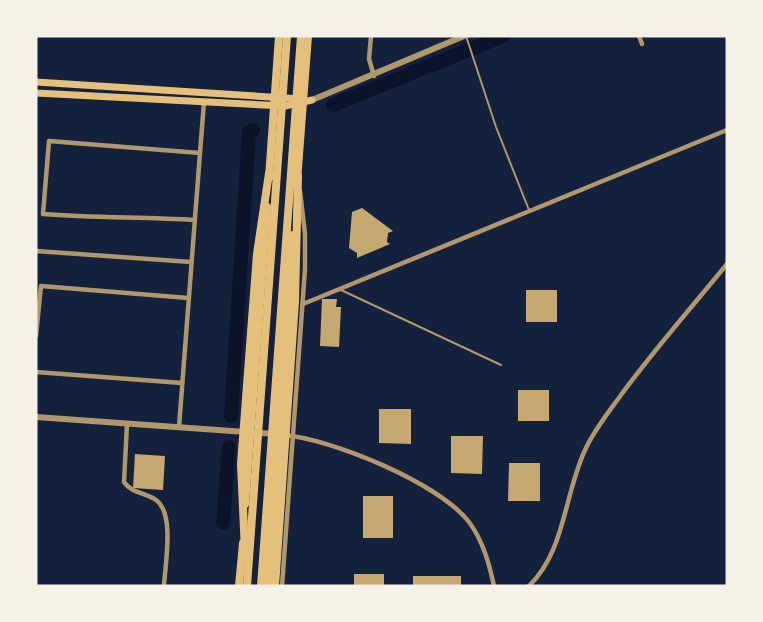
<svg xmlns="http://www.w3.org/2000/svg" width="763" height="622" viewBox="0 0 763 622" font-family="Barlow,sans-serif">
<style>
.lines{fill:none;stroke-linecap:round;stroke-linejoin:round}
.river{stroke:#0b132b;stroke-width:14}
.building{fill:#c6a872}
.service{stroke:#b1986c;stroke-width:2}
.minor{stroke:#b1986c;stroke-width:4.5}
.tertiary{stroke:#b1986c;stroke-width:6}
.secondary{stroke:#e5c07b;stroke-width:7}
.primary{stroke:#e5c07b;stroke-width:8}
.trunk{stroke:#e5c07b;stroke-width:8}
</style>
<rect width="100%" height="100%" fill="#14213d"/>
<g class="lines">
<g class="river">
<polyline points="333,105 503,36"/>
<polyline points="231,416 249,132 253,130"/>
<polyline points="223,523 229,447"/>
</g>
</g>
<g class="building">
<polygon points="362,208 393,231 388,233 387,242 390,244 357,258 357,253 349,248 352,212"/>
<rect x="526" y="290" width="31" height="32"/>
<polygon points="322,299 337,299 336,307 341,307 339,347 320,346"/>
<rect x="518" y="390" width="31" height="31"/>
<polygon points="379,409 411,409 411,444 379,443"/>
<polygon points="451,436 483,436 482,474 451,473"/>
<polygon points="135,454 165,456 163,490 133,488"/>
<polygon points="509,463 540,463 540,501 508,501"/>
<rect x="363" y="496" width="30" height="42"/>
<rect x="354" y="574" width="30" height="12"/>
<rect x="413" y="576" width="48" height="10"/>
</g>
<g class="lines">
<g class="service">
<polyline points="466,36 496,127 529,210"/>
<polyline points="341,290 501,365"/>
</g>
<g class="minor">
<polyline points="371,36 369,59 374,76"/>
<polyline points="639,36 642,44"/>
<polyline points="200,153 204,102"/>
<polyline points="36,251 191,262"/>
<polyline points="303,304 727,130"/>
<polyline points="36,336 41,286 188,298"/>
<polyline points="36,372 182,383"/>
<path d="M 127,424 L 124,482 C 131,493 146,493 156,500 C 175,513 165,565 164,586"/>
<path d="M 179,427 L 200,153 L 49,141 L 43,214 C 94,218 143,217 194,220"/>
<path d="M 284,435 C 332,439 439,483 469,522 C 483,541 489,563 494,586"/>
<polyline points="282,586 305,269 305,234 300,191"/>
<path d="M 529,586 C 566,550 564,493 586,448 C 595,429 608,413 621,395 C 654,350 691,308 727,264"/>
</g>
<g class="tertiary">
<polyline points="312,100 464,36"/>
<polyline points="36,417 275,434"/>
</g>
<g class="secondary">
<polyline points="36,82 301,99"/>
<polyline points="36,93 285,106 312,100"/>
</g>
<g class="primary">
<polyline points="269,178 279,36"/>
<polyline points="297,181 308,36"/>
<polyline points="245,504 267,207"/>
<polyline points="239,586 243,543"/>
<polyline points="268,586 293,235"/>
</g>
<g class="trunk">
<polyline points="245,551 241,464 257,254 269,173"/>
<polyline points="247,586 287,36"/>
<polyline points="261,586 301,36"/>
<polyline points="275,586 295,302 298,176"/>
</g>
</g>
<rect width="763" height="622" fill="none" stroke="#f6f1e7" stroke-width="75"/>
</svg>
